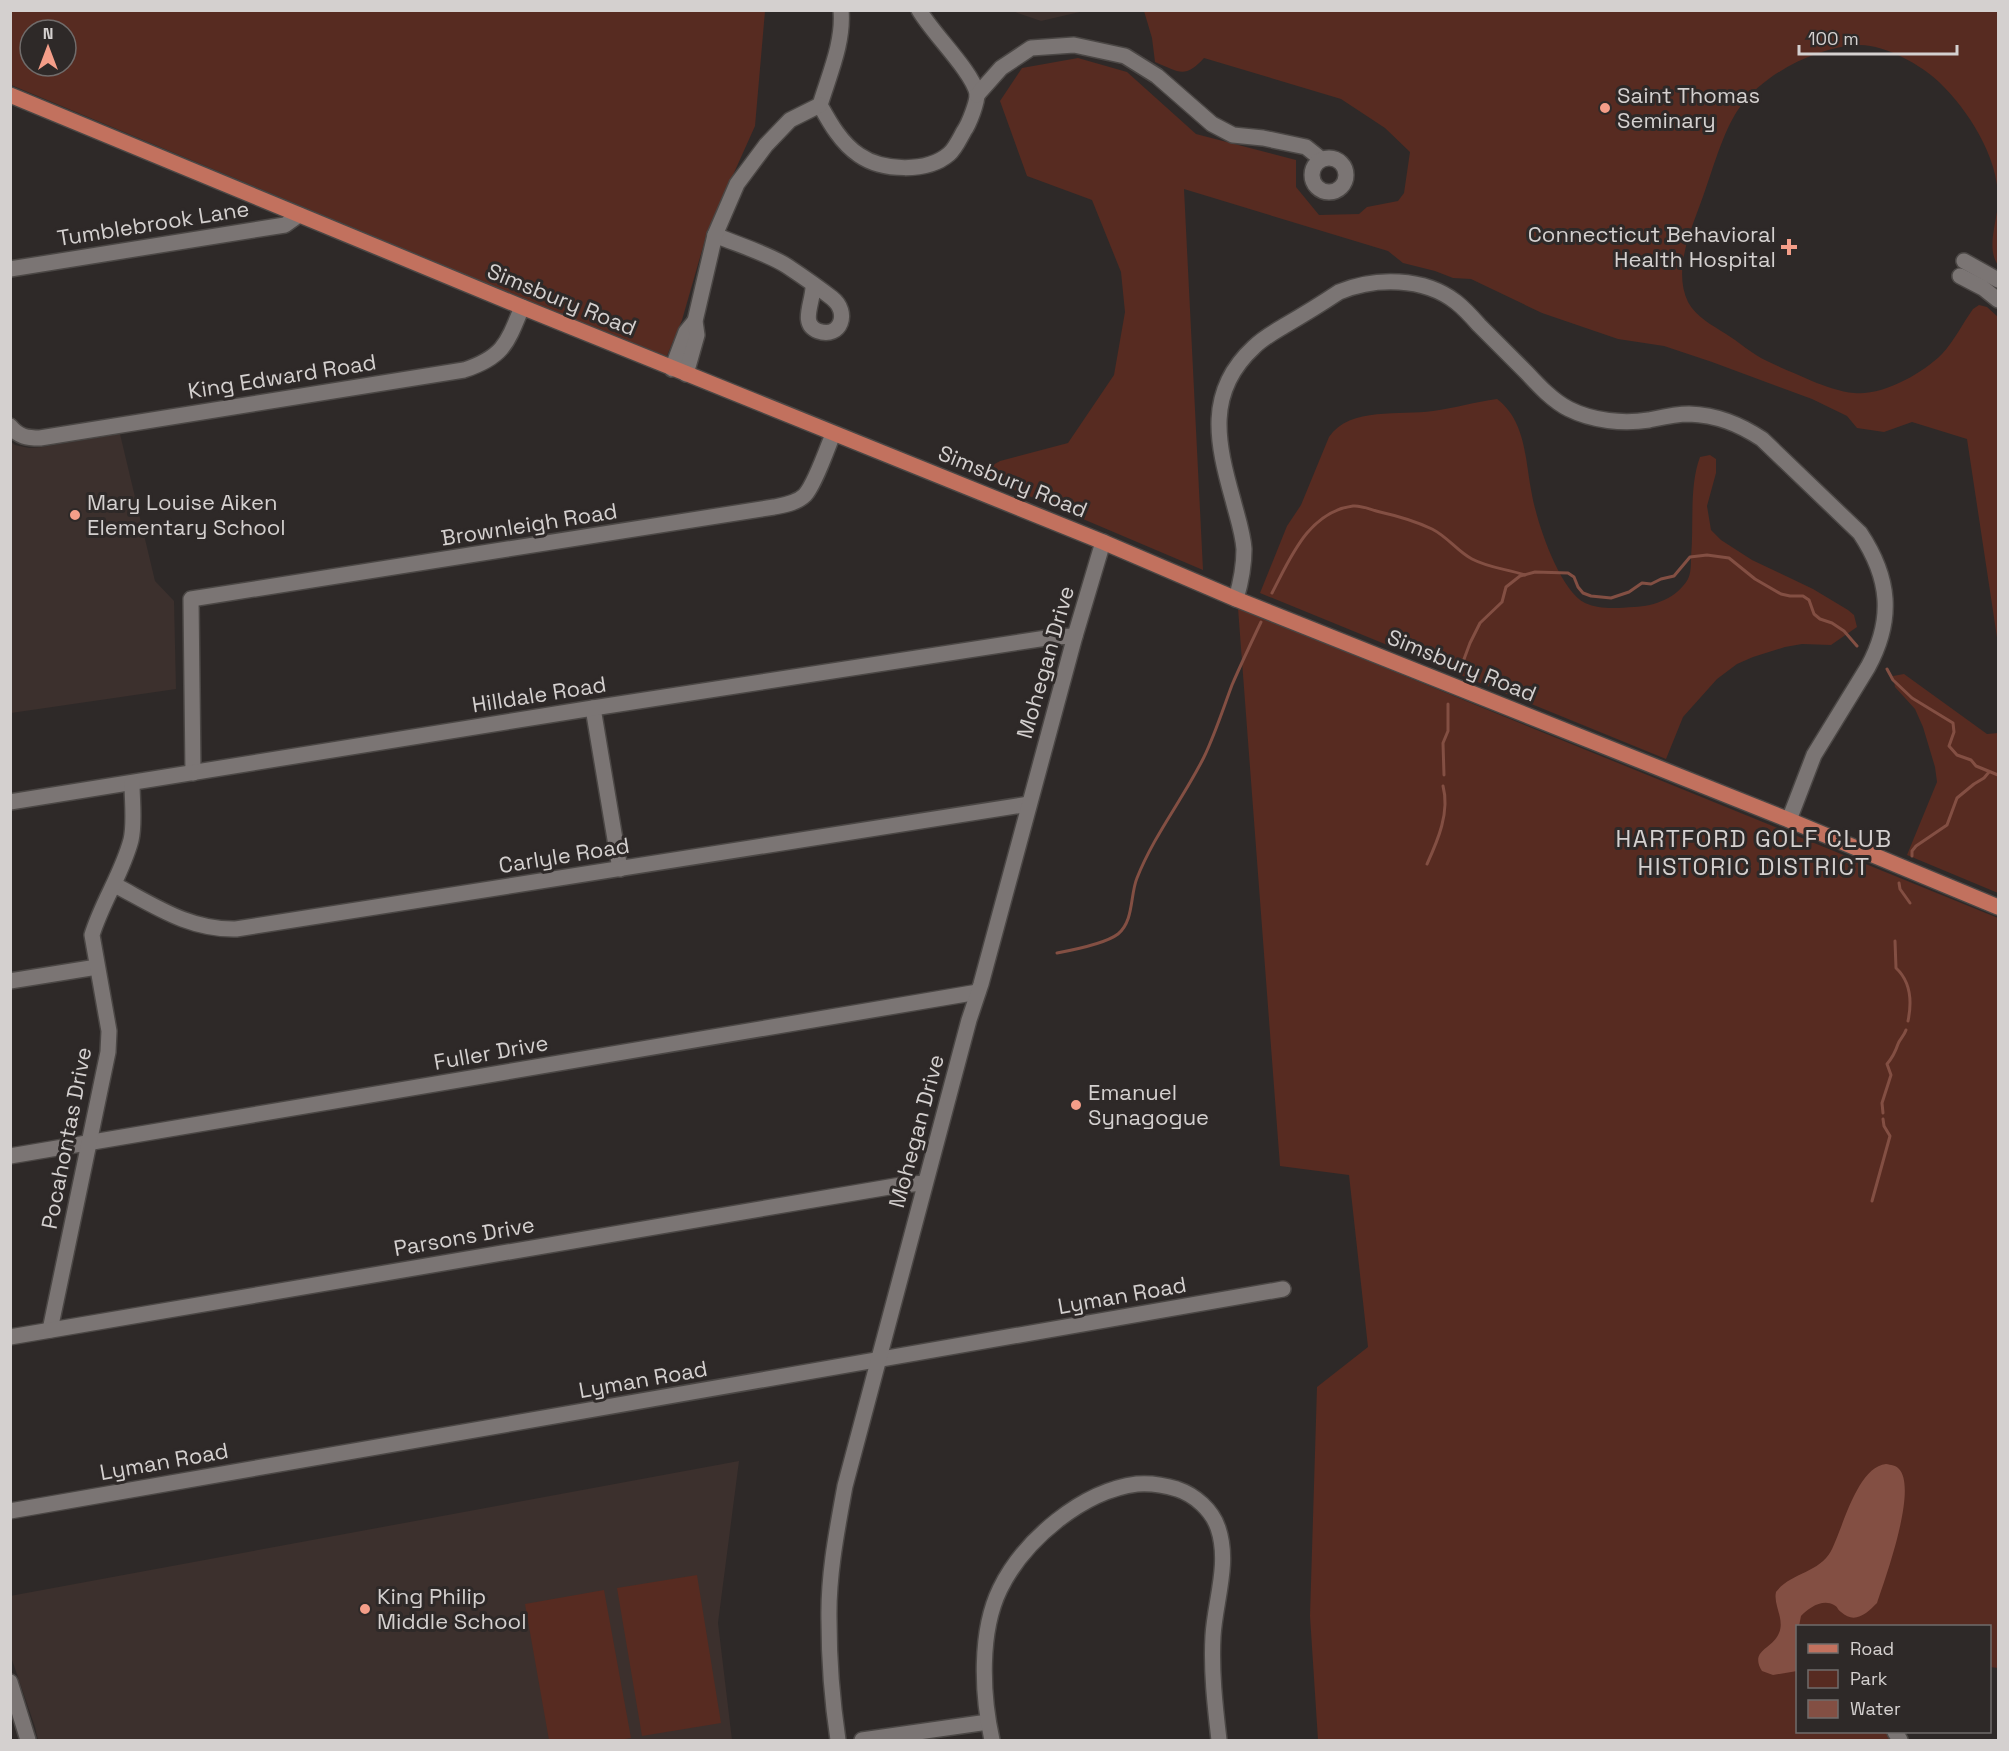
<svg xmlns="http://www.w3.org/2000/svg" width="2009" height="1751" viewBox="0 0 2009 1751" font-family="'Space Grotesk',sans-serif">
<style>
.built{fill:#3c302d}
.green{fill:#572b21;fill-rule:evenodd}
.water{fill:#834f43}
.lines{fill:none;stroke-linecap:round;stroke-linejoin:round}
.stream{stroke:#834f43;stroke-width:3}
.minor-casing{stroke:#4b4745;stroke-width:18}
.major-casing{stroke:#4b4745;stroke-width:18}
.minor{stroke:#7b7574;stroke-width:15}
.major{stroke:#c2715e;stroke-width:15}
.poi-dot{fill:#f49e89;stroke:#2e2928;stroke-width:2}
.labels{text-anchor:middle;stroke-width:6;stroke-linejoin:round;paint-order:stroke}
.poi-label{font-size:22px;fill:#d4d0cf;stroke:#2e2928;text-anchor:start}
.street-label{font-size:22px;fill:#d4d0cf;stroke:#2e2928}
.neighbourhood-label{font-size:24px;letter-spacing:1.5px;fill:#d4d0cf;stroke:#2e2928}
</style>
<rect width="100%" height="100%" fill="#2e2928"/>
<g class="built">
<polygon points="1012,11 1012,10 1084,11 1041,21"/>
<polygon points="120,434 155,581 174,601 176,689 11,713 11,442 15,445 29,448 42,447"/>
<polygon points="739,1461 718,1623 732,1740 38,1740 35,1727 11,1657 10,1596"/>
</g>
<g class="green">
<path d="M 10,11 L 765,11 L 755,126 L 707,233 L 682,320 L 666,358 L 11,85 ZM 30,30 L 66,30 L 66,66 L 30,66 Z"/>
<path d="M 1144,11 L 1998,11 L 1998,265 C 1986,248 1997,222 1998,203 C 2000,159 1969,111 1939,82 C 1921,65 1886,45 1860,45 C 1818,46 1765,73 1740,107 C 1722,132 1712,173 1701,202 C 1690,232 1673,271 1688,302 C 1696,317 1712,325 1726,334 C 1739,342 1752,354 1767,361 C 1781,368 1797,374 1812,381 C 1824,386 1841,392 1854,393 C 1883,396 1923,373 1942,354 C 1954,341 1963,323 1973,309 L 1979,305 L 1987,307 L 1998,317 L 1998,644 L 1967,439 L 1912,422 L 1884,432 L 1857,428 L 1847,416 L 1812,399 L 1712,362 L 1664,346 L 1618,339 L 1542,313 L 1471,279 L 1453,278 L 1435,271 L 1403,263 L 1388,251 L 1184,189 L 1203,570 L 977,474 L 1000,461 L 1068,443 L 1114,375 L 1125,312 L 1121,272 L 1092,200 L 1027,176 L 1000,101 L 1022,68 L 1078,58 L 1127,72 L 1196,134 L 1296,160 L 1296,187 L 1319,215 L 1359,214 L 1367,207 L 1398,201 L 1404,193 L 1410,152 L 1385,128 L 1341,99 L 1204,58 C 1185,79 1179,72 1155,62 L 1152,38 Z"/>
<path d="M 1497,399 C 1527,422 1525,462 1532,495 C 1537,522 1559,590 1585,603 C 1600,610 1618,608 1634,607 C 1655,606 1677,598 1688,579 C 1691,573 1691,564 1691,557 C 1694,526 1689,486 1700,457 L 1710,455 L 1716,459 L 1716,473 L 1707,506 L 1711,530 L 1721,540 L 1752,560 L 1813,589 L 1848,610 L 1854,615 L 1857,627 L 1831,645 L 1802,644 L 1785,647 L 1753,657 L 1737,664 L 1717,679 L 1683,717 L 1666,759 L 1260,593 L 1287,526 L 1301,505 L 1329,437 C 1350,406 1401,416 1433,411 C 1455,408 1475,402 1497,399 Z"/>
<polygon points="1238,608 1998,918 1998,1668 1990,1667 1990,1626 1798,1626 1798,1732 1886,1732 1891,1740 1318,1740 1310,1616 1317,1387 1368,1347 1349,1175 1280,1166"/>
<polygon points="1904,674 1987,734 1998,733 1998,893 1907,855 1937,782 1935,767 1923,727 1915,709 1895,687 1893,676"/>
<polygon points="697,1575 721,1723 642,1736 617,1588"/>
<polygon points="604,1590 631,1738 619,1740 549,1740 525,1604"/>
</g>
<path class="water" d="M 1886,1464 C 1891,1465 1896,1465 1899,1469 C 1918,1489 1885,1579 1877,1603 C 1867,1613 1855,1625 1841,1612 C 1836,1608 1839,1608 1834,1605 C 1823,1598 1808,1608 1801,1616 L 1799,1626 L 1798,1626 L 1797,1671 L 1773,1675 L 1762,1671 C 1749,1650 1773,1649 1779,1633 C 1785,1619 1773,1605 1776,1592 C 1790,1573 1819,1573 1831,1551 C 1843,1528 1857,1467 1886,1464 Z"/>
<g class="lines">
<g class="stream">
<path d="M 1272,593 C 1290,559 1308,512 1353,506 C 1362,505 1371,510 1380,512 C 1398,516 1415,521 1432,529 C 1448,537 1458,552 1472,559 C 1489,568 1507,569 1525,575"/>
<polyline points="1887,669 1893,680 1912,698 1953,723 1954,732 1949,746 1957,755 1971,760 1976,766 1998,775"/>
<polyline points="1460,670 1470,643 1480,623 1502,602 1506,587 1520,576 1535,572 1568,573 1574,577 1578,587 1583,593 1591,596 1611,598 1629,592 1642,583 1651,584 1661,579 1674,576 1690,557 1707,555 1729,558 1755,579 1781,594 1790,596 1803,596 1809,600 1814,614 1820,619 1832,623 1844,631 1857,646"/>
<polyline points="1444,775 1443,743 1448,731 1448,704"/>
<polyline points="1912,856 1912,851 1916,846 1947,825 1957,798 1974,784 1984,778 1989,772"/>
<path d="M 1427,864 C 1438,840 1450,812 1443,786"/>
<polyline points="1899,883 1900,889 1910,903"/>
<path d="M 1895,941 L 1896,968 C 1911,982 1912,1002 1908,1021"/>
<path d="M 1057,953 C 1073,950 1105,944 1118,934 C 1134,921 1130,895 1137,878 C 1154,835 1183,799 1204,757 C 1215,734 1223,709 1232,685 C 1241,664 1251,643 1261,622"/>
<path d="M 1883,1113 L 1882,1103 L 1891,1075 L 1887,1064 C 1893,1057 1895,1053 1898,1044 C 1900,1039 1904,1036 1906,1030"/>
<polyline points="1872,1201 1890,1136 1884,1126 1883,1119"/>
</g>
<g class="minor-casing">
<g id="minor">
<path d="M 841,10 C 844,42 829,75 820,105 C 830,123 841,143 859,155 C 882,171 927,173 949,154 C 955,149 960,138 964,131 C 969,124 978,101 977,93 C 971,70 933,34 919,10"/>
<polyline points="977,95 1001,68 1031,48 1074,45 1125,56 1157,76 1212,124 1233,135 1263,138 1306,147 1321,159"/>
<circle cx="1329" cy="175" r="17"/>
<path d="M 715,235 C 736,244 769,254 787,266 C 802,276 818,287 832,298 C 850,312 841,339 818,331 C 799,324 814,301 813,285"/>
<polyline points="1964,261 1998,280"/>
<polyline points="10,269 285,225 299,215"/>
<polyline points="1960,276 1983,288 1998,300"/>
<polyline points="672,369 686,332 695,321"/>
<polyline points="686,374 697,335 695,321 715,235 737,184 766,145 790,120 820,105"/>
<path d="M 10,426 C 19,437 27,438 40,438 L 464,370 C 503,357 507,344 522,307"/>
<path d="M 1236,599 C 1241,582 1244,567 1244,549 C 1243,533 1237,516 1233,500 C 1217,443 1205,392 1254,347 C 1263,338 1274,332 1284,326 C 1303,315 1321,304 1339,292 C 1375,277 1424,277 1456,302 C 1465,309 1472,317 1479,325 C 1495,341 1511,357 1527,373 C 1539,386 1553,401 1569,409 C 1593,421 1623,424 1649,420 C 1663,417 1675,414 1689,414 C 1717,415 1739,424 1762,439 L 1860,533 C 1890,578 1894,619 1868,667 L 1814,755 L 1789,820"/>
<polyline points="593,708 620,869"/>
<path d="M 193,773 L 191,599 L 774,507 C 784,505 797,503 805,495 C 815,484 827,449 833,434"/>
<polyline points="10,802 593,708 1053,637 1075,636"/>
<path d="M 115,885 C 155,906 189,930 236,929 L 1029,804"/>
<polyline points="10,981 97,967"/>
<polyline points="10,1156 978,992"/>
<path d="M 50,1330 L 108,1052 L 109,1031 L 92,935 C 102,902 122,874 131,840 C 135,823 132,801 132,783"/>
<polyline points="10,1337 901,1185 925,1183"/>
<polyline points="10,1511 1283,1289"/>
<polyline points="10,1682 28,1740"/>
<polyline points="1895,1732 1900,1740"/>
<path d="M 838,1740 C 832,1700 829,1661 829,1620 C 828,1575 837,1530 845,1486 L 969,1020 L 981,984 L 1075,636 L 1103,542"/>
<polyline points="862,1740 988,1722"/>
<path d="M 992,1740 C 982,1695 979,1632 1000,1589 C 1024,1540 1082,1491 1137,1484 C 1150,1483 1164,1485 1177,1489 C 1195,1495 1212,1510 1218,1528 C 1230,1563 1215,1601 1213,1636 C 1211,1670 1215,1706 1219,1740"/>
</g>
</g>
<g class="major-casing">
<polyline id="major" points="10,95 522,307 1103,542 1236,599 1789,820 1998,907"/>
</g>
<use href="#minor" class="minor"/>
<use href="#major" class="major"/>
</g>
<g class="poi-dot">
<circle cx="1605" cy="108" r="6"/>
<path d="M1786 238h6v6h6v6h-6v6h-6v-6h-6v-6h6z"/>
<circle cx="75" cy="515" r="6"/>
<circle cx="1076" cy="1105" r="6"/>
<circle cx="365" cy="1609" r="6"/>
</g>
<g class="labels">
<g class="poi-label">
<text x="1617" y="103">Saint Thomas<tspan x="1617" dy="25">Seminary</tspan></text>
<text x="1776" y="242" text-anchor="end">Connecticut Behavioral<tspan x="1776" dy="25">Health Hospital</tspan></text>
<text x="87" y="510">Mary Louise Aiken<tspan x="87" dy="25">Elementary School</tspan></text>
<text x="1088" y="1100">Emanuel<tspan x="1088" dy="25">Synagogue</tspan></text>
<text x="377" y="1604">King Philip<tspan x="377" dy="25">Middle School</tspan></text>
</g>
<g class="street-label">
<text transform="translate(153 223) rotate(-9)" y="8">Tumblebrook Lane</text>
<text transform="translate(562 299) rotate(22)" y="8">Simsbury Road</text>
<text transform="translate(282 376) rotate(-9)" y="8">King Edward Road</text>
<text transform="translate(1013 481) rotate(22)" y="8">Simsbury Road</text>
<text transform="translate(529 524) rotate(-9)" y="8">Brownleigh Road</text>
<text transform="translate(1045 662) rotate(-74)" y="8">Mohegan Drive</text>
<text transform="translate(1462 665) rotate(22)" y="8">Simsbury Road</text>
<text transform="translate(539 694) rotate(-9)" y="8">Hilldale Road</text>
<text transform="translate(564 855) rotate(-9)" y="8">Carlyle Road</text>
<text transform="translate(491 1052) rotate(-10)" y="8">Fuller Drive</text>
<text transform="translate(916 1131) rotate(-75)" y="8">Mohegan Drive</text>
<text transform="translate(66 1138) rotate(-79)" y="8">Pocahontas Drive</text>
<text transform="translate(464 1236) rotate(-10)" y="8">Parsons Drive</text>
<text transform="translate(1122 1295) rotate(-10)" y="8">Lyman Road</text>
<text transform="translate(643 1379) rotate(-10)" y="8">Lyman Road</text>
<text transform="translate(164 1461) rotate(-10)" y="8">Lyman Road</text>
</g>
<g class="neighbourhood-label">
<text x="1754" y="847">HARTFORD GOLF CLUB<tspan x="1754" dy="28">HISTORIC DISTRICT</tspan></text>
</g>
</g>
<rect width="2009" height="1751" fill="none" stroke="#d4d0cf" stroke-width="24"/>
<rect x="1796" y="1625" width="195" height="108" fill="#2e2928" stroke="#706c6b" stroke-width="1.5"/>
<rect x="1808" y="1644" width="30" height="9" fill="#c2715e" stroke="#706c6b" stroke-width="1.5"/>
<text x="1850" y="1655" font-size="18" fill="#d4d0cf">Road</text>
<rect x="1808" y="1670" width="30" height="18" fill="#572b21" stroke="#706c6b" stroke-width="1.5"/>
<text x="1850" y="1685" font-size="18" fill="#d4d0cf">Park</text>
<rect x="1808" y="1700" width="30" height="18" fill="#834f43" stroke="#706c6b" stroke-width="1.5"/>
<text x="1850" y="1715" font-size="18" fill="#d4d0cf">Water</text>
<g transform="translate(48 48)"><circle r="28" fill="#2e2928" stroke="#706c6b" stroke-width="1.5"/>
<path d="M0-4.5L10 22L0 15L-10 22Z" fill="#f49e89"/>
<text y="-9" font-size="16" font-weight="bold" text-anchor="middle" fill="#d4d0cf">N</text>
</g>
<path d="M1799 45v9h158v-9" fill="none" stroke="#d4d0cf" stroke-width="3"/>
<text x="1808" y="45" font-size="18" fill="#d4d0cf" stroke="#2e2928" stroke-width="4.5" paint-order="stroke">100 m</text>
</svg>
